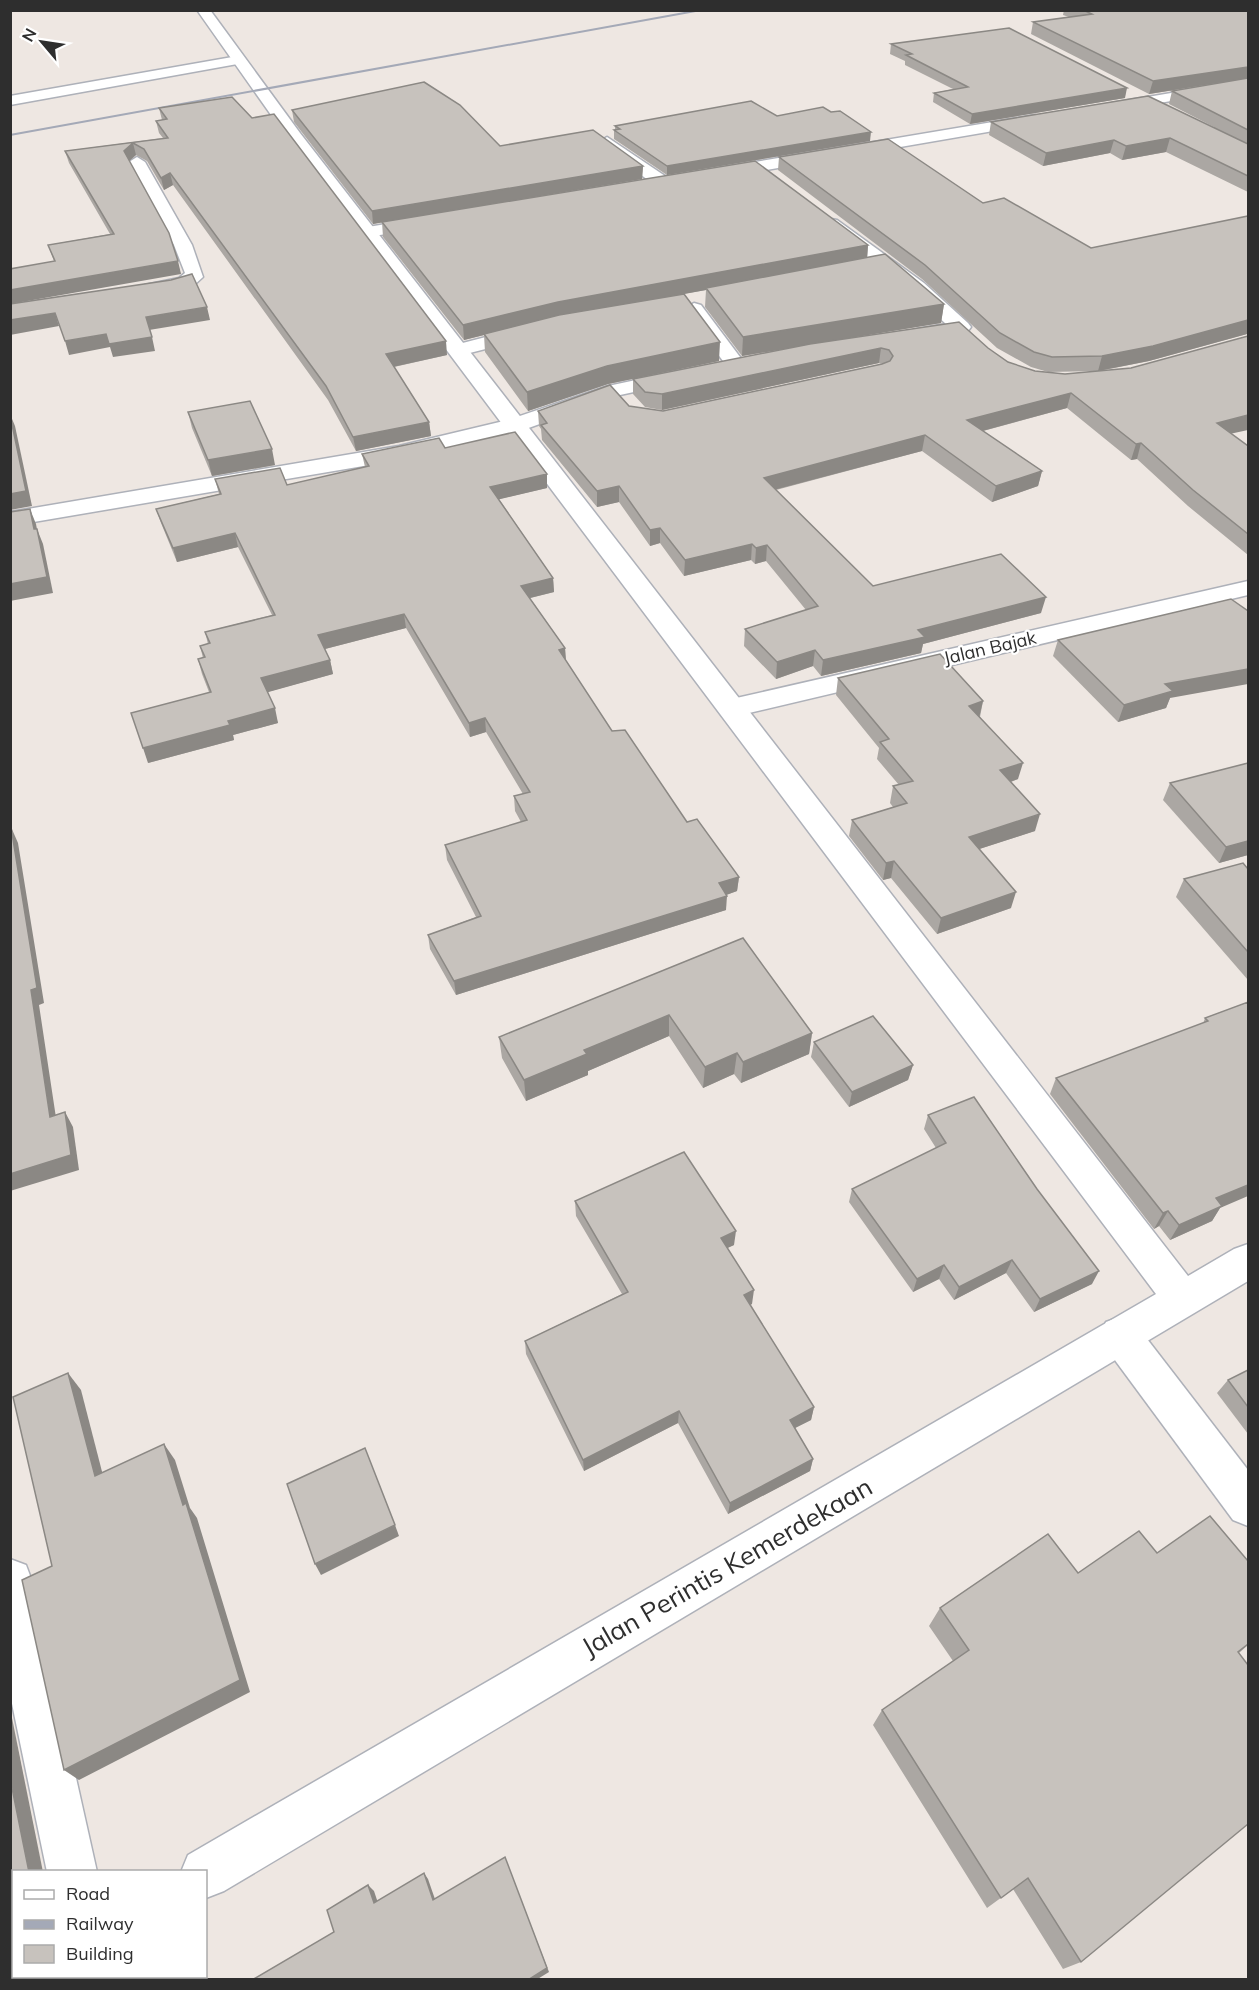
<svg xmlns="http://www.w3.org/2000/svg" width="1259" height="1990" viewBox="0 0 1259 1990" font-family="Mulish,sans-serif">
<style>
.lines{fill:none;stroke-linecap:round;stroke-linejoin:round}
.minor-casing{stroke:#aeb1b9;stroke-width:3}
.tertiary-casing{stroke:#aeb1b9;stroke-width:3}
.minor{fill:#fff;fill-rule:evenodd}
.tertiary{fill:#fff;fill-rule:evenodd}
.rail{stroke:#a4a9b7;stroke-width:2}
.wall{fill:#aba7a3}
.shaded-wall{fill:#8b8884}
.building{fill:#c7c2bd;stroke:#8b8884;stroke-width:1.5}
.labels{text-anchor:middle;stroke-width:4.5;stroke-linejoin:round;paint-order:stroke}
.far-street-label{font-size:18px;fill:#2e2e2e;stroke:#fff}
.near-street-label{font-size:26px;fill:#2e2e2e;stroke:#fff}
</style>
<rect width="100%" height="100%" fill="#eee7e2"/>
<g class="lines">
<g class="minor-casing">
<g id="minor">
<polygon points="238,56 243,57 243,63 10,105 10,96"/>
<polygon points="1248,80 1248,88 1112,111 1105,107 1112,103"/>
<polygon points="1035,115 1040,117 1043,120 1040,123 719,178 711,173 719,168"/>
<polygon points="607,137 668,178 670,182 668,186 656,186 601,145 599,142"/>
<polygon points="137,157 145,162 192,245 203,277 192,287 152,295 143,289 145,285 179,278 185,273 174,245 129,162"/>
<polygon points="428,217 434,218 437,222 434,226 368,237 359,232 368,227"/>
<polygon points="831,219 837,220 924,283 968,323 971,327 968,331 924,339 917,337 914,333 917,329 946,324 910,291 825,228 822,224"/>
<polygon points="694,303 701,305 746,365 743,369 729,369 684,309"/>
<polygon points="529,326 536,328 539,332 536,336 458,356 451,354 448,350 451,346"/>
<polygon points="678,371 685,373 688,377 685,381 620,395 523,430 399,460 10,526 10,512 399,446 508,420 608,386"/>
<polygon points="1248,581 1248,595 732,717 722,714 718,708 722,702 732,699"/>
<polygon points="1120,1317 1134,1322 1248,1470 1248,1526 1233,1520 1106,1348 1100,1335 1106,1322"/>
<polygon points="10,1559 26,1565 32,1581 97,1872 47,1872 10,1694"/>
</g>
</g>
<g class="tertiary-casing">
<g id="tertiary">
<polygon points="197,10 210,10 300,133 1188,1276 1234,1249 1248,1244 1248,1281 224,1891 206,1898 206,1872 181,1872 188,1855 1156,1294 288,139"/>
<polygon points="14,1957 14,1976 58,1976 57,1980 10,1980 10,1960"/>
</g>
</g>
<use href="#minor" class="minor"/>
<use href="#tertiary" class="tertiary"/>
<polyline class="rail" points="10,135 701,10"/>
</g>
<g class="wall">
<polygon points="1064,10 1248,10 1248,192 1166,152 1122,160 1110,153 1043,166 989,135 991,122 1214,127 1169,104 1172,91 1240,80 1149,94 1031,34 1033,22 1069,17 1063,15"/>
<polygon points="891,44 1125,98 970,124 933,102 934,93 953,89 905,65 905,61 890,54"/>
<polygon points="159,108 447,355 394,367 429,422 431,436 356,451 328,400 173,185 164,190 147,161 136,155 129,161 181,274 54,261 48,245 110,234 69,163 65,151 163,138 159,133 156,121 162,120"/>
<polygon points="292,110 500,146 643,166 642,179 413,217 868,245 867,258 944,304 941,323 815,343 988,348 1008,362 1035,371 1065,374 1098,371 1048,372 1031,367 997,348 922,279 778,170 779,157 983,203 1091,248 1248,216 1248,335 1247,334 1149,361 1099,371 1231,434 1248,447 1248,555 1188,506 1137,459 1131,460 1067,408 983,431 1042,471 1038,486 992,502 922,451 776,490 873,586 1041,613 923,644 921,653 821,676 813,666 776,679 744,646 745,629 806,610 766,561 755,564 751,560 684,576 660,543 650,546 619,502 597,507 542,440 541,429 539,426 538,411 629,406 663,411 882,364 879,363 662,410 645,407 633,394 633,379 808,345 742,356 705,307 706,290 671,296 719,361 608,384 528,411 485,352 484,335 464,340 383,237 382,222 373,224 294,122"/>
<polygon points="777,116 870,141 667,175 614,139 614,130 615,130 615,126"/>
<polygon points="188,412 275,465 212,476 192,428"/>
<polygon points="445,448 547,488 499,499 553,578 554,592 530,598 565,648 566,661 612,731 687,822 739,877 737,891 726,895 726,910 456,995 430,949 428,935 476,917 447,860 445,845 521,822 515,811 514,796 523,794 486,732 470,737 406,628 325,649 330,660 333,674 267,692 278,723 233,735 234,740 148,763 209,692 202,674 198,659 203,658 200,646 208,644 205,632 272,615 238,547 177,562 161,523 156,509 219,494 215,479 287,485 365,467 362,454"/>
<polygon points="1058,640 1170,698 1166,708 1118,722 1053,656"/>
<polygon points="838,678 983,701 980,717 1018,779 1011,782 1035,831 979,849 1011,908 937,934 891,878 883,880 849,836 852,820 893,807 890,803 893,786 899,785 877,759 879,748 836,695"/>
<polygon points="1248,763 1248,855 1219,863 1163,800 1170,783"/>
<polygon points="1248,869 1248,980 1176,897 1184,879"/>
<polygon points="743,938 812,1033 809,1054 741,1083 734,1074 703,1088 669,1036 588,1071 588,1075 526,1101 502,1058 499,1037"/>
<polygon points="1248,1002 1220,1208 1212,1221 1170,1240 1159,1226 1154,1229 1050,1094 1056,1078 1203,1024 1205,1018"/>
<polygon points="814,1042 913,1065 908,1080 849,1107 811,1057"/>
<polygon points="928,1115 1092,1284 1034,1312 1006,1273 954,1300 939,1279 913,1292 849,1202 852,1189 936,1148 924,1129"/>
<polygon points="575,1201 734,1245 727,1248 752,1304 750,1305 814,1407 811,1420 795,1428 813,1459 810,1471 728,1514 678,1423 584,1471 526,1354 525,1341 622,1294 576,1216"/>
<polygon points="1248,1370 1248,1434 1217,1393 1228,1380"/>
<polygon points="1157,1553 1248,1561 1248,1645 1239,1653 1081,1962 1063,1969 1013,1889 987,1908 873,1725 882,1710 953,1661 929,1626 940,1608"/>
</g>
<g class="shaded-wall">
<polygon points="1248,67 1248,78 1149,94 1153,81"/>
<polygon points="1127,88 1125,98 970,124 972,114"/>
<polygon points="871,132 870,141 667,175 667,166"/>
<polygon points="1170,138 1166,152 1122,160 1126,146"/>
<polygon points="1114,140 1110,153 1043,166 1046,153"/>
<polygon points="133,143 136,155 127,163 124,151"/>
<polygon points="643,166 642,179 373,224 372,211"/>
<polygon points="170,173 173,185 164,190 161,178"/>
<polygon points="868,245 867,260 706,288 706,290 559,317 484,334 484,335 464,340 463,325 558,302"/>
<polygon points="178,261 181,274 10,304 10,290"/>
<polygon points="944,304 941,323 742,356 743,337"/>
<polygon points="207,307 210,320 149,330 146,317"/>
<polygon points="55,313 59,326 10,335 10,320"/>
<polygon points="1248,320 1248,331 1247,334 1149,361 1098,371 1102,356"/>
<polygon points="106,334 152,337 155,351 113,357 110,347 69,355 65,341"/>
<polygon points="446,341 447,355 388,368 386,354"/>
<polygon points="720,342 719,361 608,384 528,411 527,392 607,366"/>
<polygon points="881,348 879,363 662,410 662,394"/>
<polygon points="1071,393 1067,408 964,436 967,420"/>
<polygon points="10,414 15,426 32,506 10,510"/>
<polygon points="1248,415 1248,430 1211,438 1217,423"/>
<polygon points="429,422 431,436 356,451 353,437"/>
<polygon points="925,435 922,451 762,493 764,478"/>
<polygon points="1141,443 1137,459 1131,460 1136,444"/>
<polygon points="272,449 275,465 212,476 208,460"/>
<polygon points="1042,471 1038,486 992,502 996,486"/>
<polygon points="547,474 547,488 492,501 490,487"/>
<polygon points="619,486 619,502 597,507 597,491"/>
<polygon points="30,509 36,524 40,545 34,529"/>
<polygon points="660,528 660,543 650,546 650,530"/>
<polygon points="37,529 43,544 53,593 10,601 10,584"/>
<polygon points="235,533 238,547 177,562 173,548"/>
<polygon points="752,544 751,560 684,576 685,560"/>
<polygon points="767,545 766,561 755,564 756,548"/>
<polygon points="553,578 554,592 522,600 521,586"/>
<polygon points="1046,597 1041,613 923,644 921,653 821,676 823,660 918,630"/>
<polygon points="404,614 406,628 321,650 318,635"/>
<polygon points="565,648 566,663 559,650"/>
<polygon points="815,650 813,666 776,679 777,662"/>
<polygon points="330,660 333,674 265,693 261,678"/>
<polygon points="1248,669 1248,684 1170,698 1166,708 1118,722 1124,705 1165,684"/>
<polygon points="983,701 979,718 969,706"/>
<polygon points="275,708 278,723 233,735 234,740 148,763 143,748 228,721"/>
<polygon points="485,718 486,732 470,737 469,723"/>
<polygon points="1023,763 1018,779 995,787 1000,770"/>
<polygon points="1040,814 1035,831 964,854 969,837"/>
<polygon points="11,827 18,843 44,1003 39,1005 58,1131 50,1117 31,990"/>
<polygon points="1248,841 1248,855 1219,863 1226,847"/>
<polygon points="894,861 891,878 883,880 886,863"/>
<polygon points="739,877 737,891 718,898 719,883"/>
<polygon points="1016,892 1011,908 937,934 941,918"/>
<polygon points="727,896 726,910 456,995 454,981"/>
<polygon points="669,1015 669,1036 588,1071 588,1075 526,1101 524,1080 584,1050"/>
<polygon points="812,1033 809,1054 741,1083 743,1062"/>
<polygon points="737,1053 734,1074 703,1088 705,1067"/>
<polygon points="913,1065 908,1080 849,1107 852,1092"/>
<polygon points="65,1112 73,1127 79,1170 10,1191 10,1174"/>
<polygon points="1248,1185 1248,1196 1220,1208 1212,1221 1170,1240 1179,1225 1216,1198"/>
<polygon points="1168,1211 1159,1226 1154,1229 1163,1213"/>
<polygon points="736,1231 734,1245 719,1252 721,1238"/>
<polygon points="1012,1260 1006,1273 954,1300 959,1287"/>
<polygon points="944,1265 939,1279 913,1292 917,1279"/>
<polygon points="1099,1271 1092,1284 1034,1312 1040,1299"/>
<polygon points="754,1290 752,1304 742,1308 744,1295"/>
<polygon points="68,1373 81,1390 107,1491 95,1476"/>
<polygon points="814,1407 811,1420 787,1432 790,1420"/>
<polygon points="679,1411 678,1423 584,1471 583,1460"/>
<polygon points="164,1444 175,1460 190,1508 197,1518 250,1692 79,1780 64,1770 183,1505"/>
<polygon points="813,1459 810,1471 728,1514 730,1503"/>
<polygon points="395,1525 399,1536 321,1575 315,1564"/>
<polygon points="10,1708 43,1872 29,1872 10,1778"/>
<polygon points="507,1864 549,1972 536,1980 528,1980"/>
<polygon points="424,1873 428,1879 437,1905 433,1900"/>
<polygon points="14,1884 14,1900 10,1901 10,1885"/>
<polygon points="368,1885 374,1891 380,1909 374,1903"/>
</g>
<g class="building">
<polygon points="1083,10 1248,10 1248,67 1153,81 1033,22 1092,14"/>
<polygon points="1009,28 1127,88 972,114 934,93 968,87 906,55 912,54 891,44"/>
<polygon points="1248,78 1248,130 1172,91"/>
<polygon points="424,82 460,105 500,146 593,130 643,166 372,211 292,110"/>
<polygon points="1148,96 1248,144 1248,176 1170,138 1126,146 1114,140 1046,153 991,122"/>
<polygon points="232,97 252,118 274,114 446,341 386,354 429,422 353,437 326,386 170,173 161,178 144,149 133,143 124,151 169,233 178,261 10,290 10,269 55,261 48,245 114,234 65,151 168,138 156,121 167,119 159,108"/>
<polygon points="751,101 777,116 823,107 831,112 840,111 871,132 667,166 614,130 620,129 615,126"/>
<polygon points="888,139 983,203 1004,198 1091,248 1248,216 1248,320 1153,346 1102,356 1052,357 1034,352 1000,333 925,265 779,157"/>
<polygon points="755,161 868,245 558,302 463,325 382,222"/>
<polygon points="885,254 944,304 743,337 706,288"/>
<polygon points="192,274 207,307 146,317 152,337 109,344 106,334 65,341 55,313 10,320 10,304 171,280"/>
<polygon points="684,294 720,342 607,366 527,392 484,334 559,315"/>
<polygon points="959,322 988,348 1008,362 1035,371 1065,374 1131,368 1248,336 1248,415 1217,423 1248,446 1248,534 1193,490 1141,443 1136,444 1071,393 967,420 1042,471 996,486 925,435 764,478 873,586 1001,554 1046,597 918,630 925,637 823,660 815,650 777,662 745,629 818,606 767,545 756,548 752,544 685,560 660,528 650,530 619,486 597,491 541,425 547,423 538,411 610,385 629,406 663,411 882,364 890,361 893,356 889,350 881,348 662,394 645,392 633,379 810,344"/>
<polygon points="250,401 272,449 208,460 188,412"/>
<polygon points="10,415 26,491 10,494"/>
<polygon points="515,432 547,474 490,487 553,578 521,586 565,648 559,650 612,731 625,730 687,822 697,819 739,877 719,883 727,896 454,981 428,935 481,916 445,845 527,820 514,796 530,792 485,718 469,723 404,614 318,635 330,660 261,678 275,708 228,721 230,725 143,748 131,713 211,692 198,659 205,657 200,646 210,643 205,632 275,615 235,533 173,548 156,509 221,494 215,479 280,468 287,485 369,466 362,454 439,438 445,448"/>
<polygon points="30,509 34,529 37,529 47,577 10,584 10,512"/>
<polygon points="1231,599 1248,611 1248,669 1165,684 1173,691 1124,705 1058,640"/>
<polygon points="940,654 983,701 969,706 1023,763 1000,770 1040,814 969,837 1016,892 941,918 894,861 886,863 852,820 907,803 893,786 913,781 880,742 889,739 838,678"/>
<polygon points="1248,763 1248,841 1226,847 1170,783"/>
<polygon points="11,827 37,988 31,990 50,1117 65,1112 71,1155 10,1174"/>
<polygon points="1243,863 1248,869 1248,952 1184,879"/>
<polygon points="743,938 812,1033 743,1062 737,1053 705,1067 669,1015 584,1050 587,1054 524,1080 499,1037"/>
<polygon points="1248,1002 1248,1185 1216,1198 1222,1206 1179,1225 1168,1211 1163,1213 1056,1078 1208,1021 1205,1018"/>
<polygon points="873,1016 913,1065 852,1092 814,1042"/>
<polygon points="974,1097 1037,1189 1099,1271 1040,1299 1012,1260 959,1287 944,1265 917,1279 852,1189 946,1143 928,1115"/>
<polygon points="684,1152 736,1231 721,1238 754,1290 744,1295 814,1407 790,1420 813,1459 730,1503 679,1411 583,1460 525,1341 628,1292 575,1201"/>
<polygon points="1248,1370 1248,1407 1228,1380"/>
<polygon points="68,1373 95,1476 164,1444 183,1505 186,1503 240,1680 64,1770 22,1580 52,1566 13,1397"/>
<polygon points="365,1448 395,1525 315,1564 287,1484"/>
<polygon points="1210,1516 1248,1561 1248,1644 1238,1652 1248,1665 1248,1824 1081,1962 1028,1878 1001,1898 882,1710 969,1650 940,1608 1048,1534 1078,1573 1139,1531 1157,1553"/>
<polygon points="10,1778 29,1872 14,1872 14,1884 10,1885"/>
<polygon points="505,1857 547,1968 528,1980 252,1980 334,1932 327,1910 368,1885 374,1903 424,1873 433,1900"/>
</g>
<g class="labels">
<g class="far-street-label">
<text transform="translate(990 648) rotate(-13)" y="6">Jalan Bajak</text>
</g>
<g class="near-street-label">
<text transform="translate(727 1567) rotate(-30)" y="9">Jalan Perintis Kemerdekaan</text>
</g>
</g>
<rect width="1259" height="1990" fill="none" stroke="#2e2e2e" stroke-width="24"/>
<rect x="12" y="1870" width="195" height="108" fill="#ffffff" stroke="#ababab" stroke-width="1.5"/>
<rect x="24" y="1890" width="30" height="9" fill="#ffffff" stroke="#ababab" stroke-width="1.5"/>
<text x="66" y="1900" font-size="18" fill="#2e2e2e">Road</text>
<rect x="24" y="1920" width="30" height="9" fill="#a4a9b7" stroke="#ababab" stroke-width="1.5"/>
<text x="66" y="1930" font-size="18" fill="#2e2e2e">Railway</text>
<rect x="24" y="1945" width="30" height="18" fill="#c7c2bd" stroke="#ababab" stroke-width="1.5"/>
<text x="66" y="1960" font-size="18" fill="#2e2e2e">Building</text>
<g transform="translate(42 42) rotate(299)" stroke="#ffffff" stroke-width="4.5" paint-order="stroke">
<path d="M0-4.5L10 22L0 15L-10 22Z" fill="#2e2e2e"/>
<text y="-9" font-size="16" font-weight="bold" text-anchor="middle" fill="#2e2e2e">N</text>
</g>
</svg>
